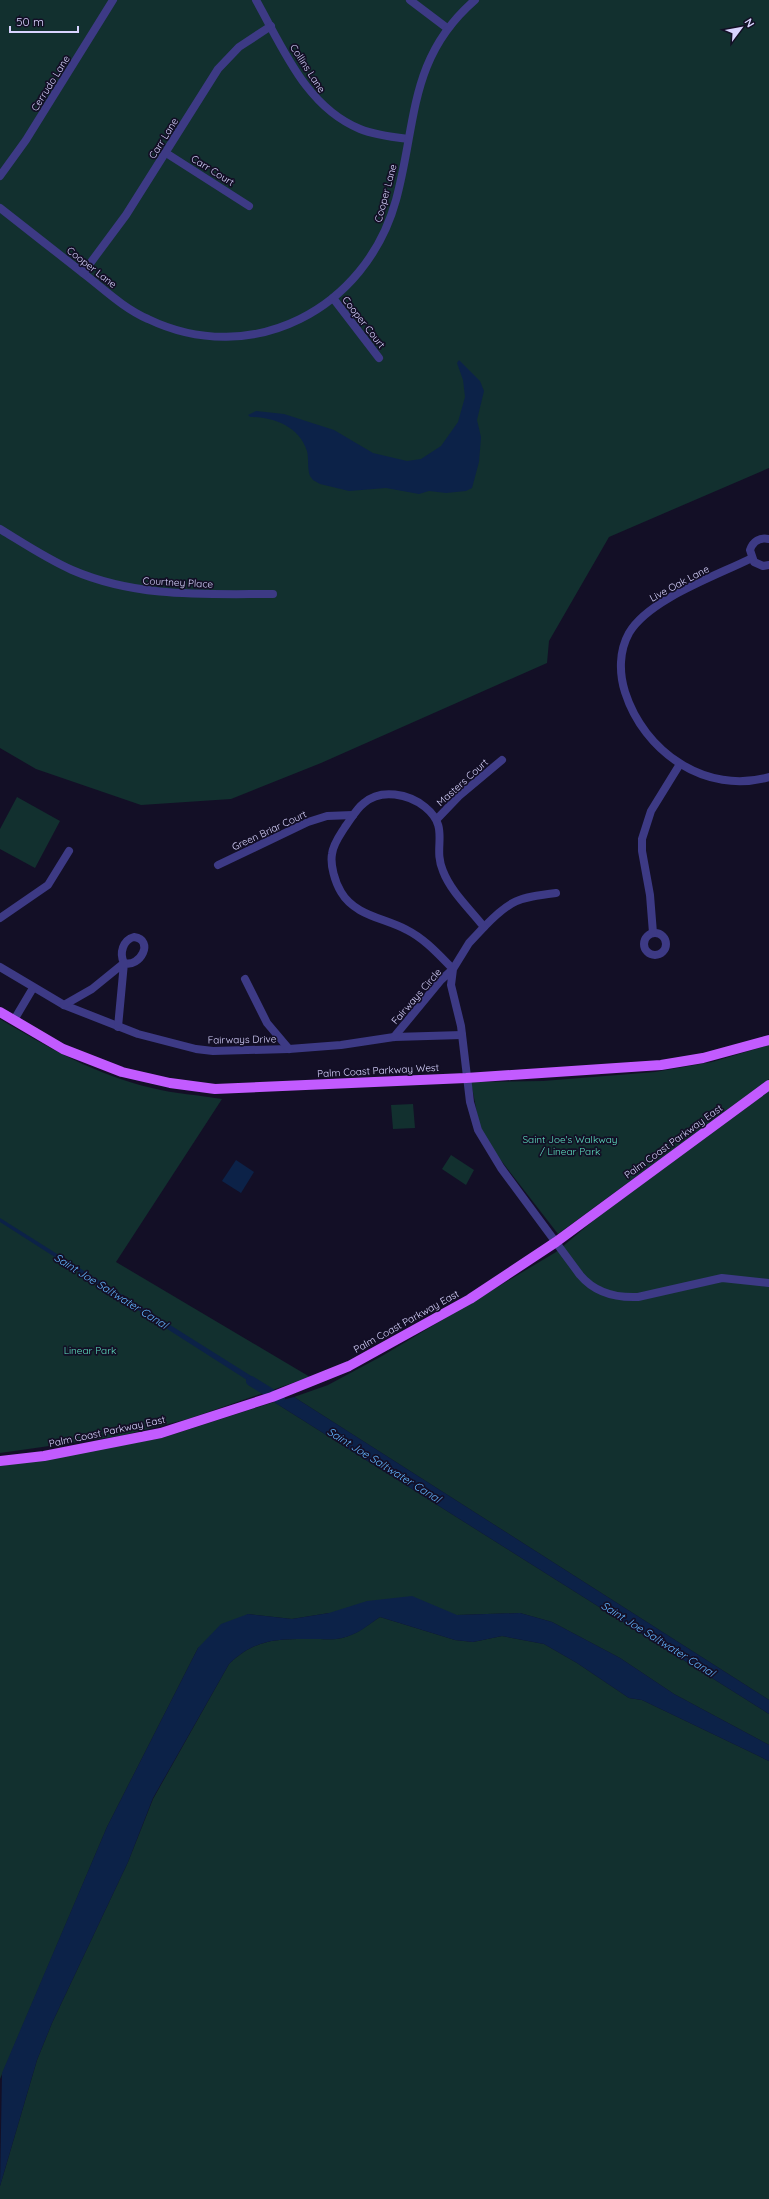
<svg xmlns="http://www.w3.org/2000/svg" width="769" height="2199" viewBox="0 0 769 2199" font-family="Quicksand,sans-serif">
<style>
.green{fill:#12302f}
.water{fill:#0c2248}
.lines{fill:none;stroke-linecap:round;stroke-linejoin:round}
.canal{stroke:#0c2248;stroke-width:10}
.street{stroke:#3d3a85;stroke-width:8}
.primary{stroke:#c25bff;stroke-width:10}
.labels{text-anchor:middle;stroke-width:3.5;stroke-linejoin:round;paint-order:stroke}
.street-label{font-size:10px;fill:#d9d4ff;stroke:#130f26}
.park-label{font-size:10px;fill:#5fe0c0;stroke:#130f26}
.water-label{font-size:11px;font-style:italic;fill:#62b6ff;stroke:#130f26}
</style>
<rect width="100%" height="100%" fill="#130f26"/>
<g class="green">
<polygon points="0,0 769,0 769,468 609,537 549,641 547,663 321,763 231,799 141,805 36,769 0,748"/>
<polygon points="17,797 60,821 35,868 0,849 0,829"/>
<path d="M 0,1019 C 49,1048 96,1075 152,1088 C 175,1094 199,1095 222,1099 L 116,1262 L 310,1377 L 188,1419 L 120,1436 L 0,1453 Z"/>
<polygon points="769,1045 769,1079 558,1234 493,1150 480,1129 471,1082 543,1081 655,1072 712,1062"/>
<polygon points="769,1091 769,1700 294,1397 328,1385 382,1356 556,1252 594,1220"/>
<polygon points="413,1104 415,1128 393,1129 391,1105"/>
<polygon points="451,1155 474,1170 466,1185 442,1169"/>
<polygon points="274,1402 769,1714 769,1745 674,1694 620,1658 552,1622 520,1613 457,1615 329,1613 292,1619 248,1614 198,1648 107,1827 0,2079 0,1466 162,1438"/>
<path d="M 380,1617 L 455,1640 L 473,1642 L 502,1636 L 544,1644 L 577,1663 L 629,1698 L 642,1700 L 769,1761 L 769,2199 L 0,2199 L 0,2186 L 37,2060 L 52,2023 L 128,1862 L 153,1799 L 229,1664 C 257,1637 280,1639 318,1639 C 325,1639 335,1640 342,1638 C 356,1635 368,1625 380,1617 Z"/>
</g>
<g class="water">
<path d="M 459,360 L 480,381 L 484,391 L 477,420 L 481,437 L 479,462 L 472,488 L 466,491 L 446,493 L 429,491 L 419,494 L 386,488 L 349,491 L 320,484 L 313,480 L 310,476 C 307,468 309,459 307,451 C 299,426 273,417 250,417 L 248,415 L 256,411 L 284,414 L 334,430 L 373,453 L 407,461 L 421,459 L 441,446 L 458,422 L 465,397 L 463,380 L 457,363 Z"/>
<polygon points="236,1160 254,1172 241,1193 222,1181"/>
<polygon points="0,1218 267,1386 261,1389 0,1222"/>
<polygon points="294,1397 769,1700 769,1714 274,1402"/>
<path d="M 412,1596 L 457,1615 L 520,1613 L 552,1622 L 620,1658 L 674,1694 L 769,1745 L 769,1761 L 642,1700 L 629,1698 L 577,1663 L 544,1644 L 502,1636 L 473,1642 L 455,1640 L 380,1617 C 368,1625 357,1635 342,1638 C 335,1640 325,1639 318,1639 C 280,1639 257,1637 229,1664 L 153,1798 L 128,1862 L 52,2023 L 37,2060 L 0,2186 L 2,2073 L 107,1827 L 198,1648 L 221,1624 L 248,1614 L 292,1619 L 329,1613 L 367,1601 Z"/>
</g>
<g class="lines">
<polyline class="canal" points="251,1381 280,1399"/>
<g class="street">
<path d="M 256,0 C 283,48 306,107 360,129 C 375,135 392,137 408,139"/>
<polyline points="410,0 447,28"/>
<polyline points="166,153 249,206"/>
<polyline points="0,176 26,140 113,0"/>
<path d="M 0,208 C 28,230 55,251 83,273 C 104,289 123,308 148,319 C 252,369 366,309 396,200 C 417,123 408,58 475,0"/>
<polyline points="83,273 126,215 218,69 239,47 271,26"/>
<polyline points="333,298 379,358"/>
<path d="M 0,529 C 23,543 47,559 72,570 C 137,598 204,594 273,594"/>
<path d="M 769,539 C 760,537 753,541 750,550 L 754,562 L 763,566 L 769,565"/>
<path d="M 752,558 C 716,576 649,599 629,633 C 619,651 619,673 625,692 C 644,752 706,795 769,777"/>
<polyline points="437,819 459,796 502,760"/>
<polyline points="218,865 308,822 327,816 353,815"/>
<polyline points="0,918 48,885 69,851"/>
<path d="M 484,927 C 511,899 518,898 556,893"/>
<circle cx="655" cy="944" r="11"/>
<polyline points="653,933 650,895 642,851 642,839 651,811 680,764"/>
<path d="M 134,937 C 155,940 140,968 124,963 C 119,953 123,940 134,937 Z"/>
<polyline points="0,967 64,1005 138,1034 196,1049 213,1051 289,1049 341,1045 394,1037 462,1035"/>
<polyline points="245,979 267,1023 289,1049"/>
<polyline points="64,1005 92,989 124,963 118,1027"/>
<polyline points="14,1020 33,988"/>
<path d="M 394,1037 L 441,980 L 453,969 L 469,943 L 484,927 C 470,909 451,892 443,871 C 432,846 451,828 425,807 C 409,794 381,788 364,803 C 356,809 351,819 345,827 C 340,835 333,844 332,854 C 330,865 335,882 341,892 C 355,916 385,918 407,930 C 425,939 439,955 453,969 L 451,985 L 461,1026 L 470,1102 L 478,1130 L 501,1168 L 580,1275 C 595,1293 615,1298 638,1297 L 722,1278 L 769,1283"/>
</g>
<g class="primary">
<polyline points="0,1012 63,1049 122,1072 170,1083 215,1089 466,1078 661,1065 703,1058 769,1040"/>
<polyline points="0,1461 44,1456 161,1433 272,1397 349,1366 470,1299 556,1242 769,1085"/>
</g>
</g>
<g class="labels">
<g class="street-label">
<text transform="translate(308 68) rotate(57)" y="4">Collins Lane</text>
<text transform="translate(50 83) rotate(-58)" y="4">Cerrudo Lane</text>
<text transform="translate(163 138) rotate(-58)" y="4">Carr Lane</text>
<text transform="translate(213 170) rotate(32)" y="4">Carr Court</text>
<text transform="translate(385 193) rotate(-75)" y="4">Cooper Lane</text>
<text transform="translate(92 267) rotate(38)" y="4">Cooper Lane</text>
<text transform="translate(364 322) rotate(52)" y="4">Cooper Court</text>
<text transform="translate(178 582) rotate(3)" y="4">Courtney Place</text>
<text transform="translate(679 583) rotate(-28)" y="4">Live Oak Lane</text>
<text transform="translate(462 782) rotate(-42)" y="4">Masters Court</text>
<text transform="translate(269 830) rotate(-25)" y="4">Green Briar Court</text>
<text transform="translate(416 996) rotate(-49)" y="4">Fairways Circle</text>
<text transform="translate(242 1039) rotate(-1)" y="4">Fairways Drive</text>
<text transform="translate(378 1070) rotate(-3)" y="4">Palm Coast Parkway West</text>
<text transform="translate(673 1141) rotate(-36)" y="4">Palm Coast Parkway East</text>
<text transform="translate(406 1321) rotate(-29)" y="4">Palm Coast Parkway East</text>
<text transform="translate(107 1431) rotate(-12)" y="4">Palm Coast Parkway East</text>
</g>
<g class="park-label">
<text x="570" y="1143">Saint Joe's Walkway<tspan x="570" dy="12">/ Linear Park</tspan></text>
<text x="90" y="1354">Linear Park</text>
</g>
<g class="water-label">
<text transform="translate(111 1291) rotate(32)" y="4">Saint Joe Saltwater Canal</text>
<text transform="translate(384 1465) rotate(32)" y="4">Saint Joe Saltwater Canal</text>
<text transform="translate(658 1639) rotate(32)" y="4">Saint Joe Saltwater Canal</text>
</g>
</g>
<g transform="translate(741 28) rotate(58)" stroke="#130f26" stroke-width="3" paint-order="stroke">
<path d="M0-3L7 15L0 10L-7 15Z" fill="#d9d4ff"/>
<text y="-6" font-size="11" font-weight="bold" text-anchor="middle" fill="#d9d4ff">N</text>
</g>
<path d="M10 26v6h68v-6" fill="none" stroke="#d9d4ff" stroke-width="2"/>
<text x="16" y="26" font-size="12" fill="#d9d4ff" stroke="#130f26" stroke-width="3" paint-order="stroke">50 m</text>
</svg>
